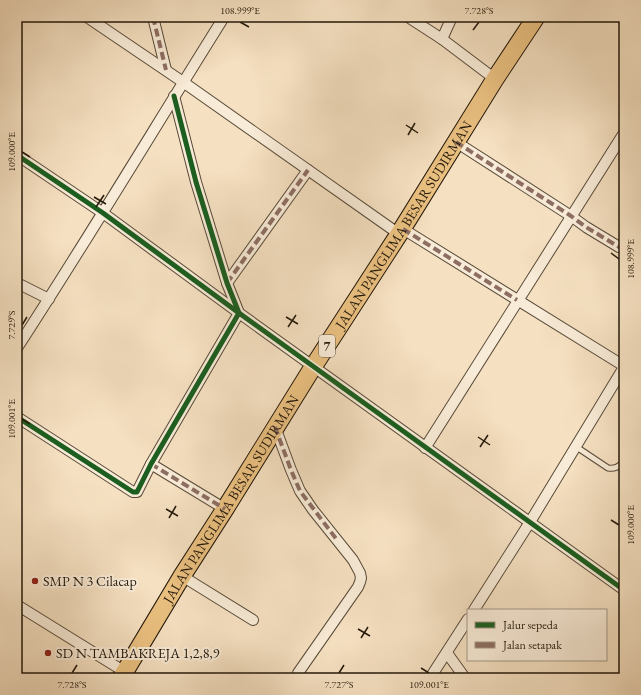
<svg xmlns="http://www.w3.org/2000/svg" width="641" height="695" viewBox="0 0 641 695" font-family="'EB Garamond',serif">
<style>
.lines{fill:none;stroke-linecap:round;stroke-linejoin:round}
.service-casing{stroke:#584a38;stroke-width:7}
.minor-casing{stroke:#584a38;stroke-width:12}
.trunk-casing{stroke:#23180a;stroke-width:19}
.service{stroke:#f8ebd7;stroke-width:5}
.minor{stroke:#f8ebd7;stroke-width:10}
.trunk{stroke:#eac080;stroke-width:17}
.quiet{stroke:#8d6e63;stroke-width:4;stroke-dasharray:8 4;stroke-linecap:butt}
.cycleway-casing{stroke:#f8ebd7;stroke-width:8}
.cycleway{stroke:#1b5e20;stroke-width:5}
.ticks{fill:none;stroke:#23180a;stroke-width:1.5}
.poi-dot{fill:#8f2418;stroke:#f8ebd7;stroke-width:1.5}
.labels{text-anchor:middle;stroke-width:4;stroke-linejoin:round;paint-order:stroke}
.shield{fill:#f8ebd7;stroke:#635748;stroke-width:1}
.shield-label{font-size:13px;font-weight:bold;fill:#23180a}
.street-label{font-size:14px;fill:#23180a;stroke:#f8ebd7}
.poi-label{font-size:14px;fill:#23180a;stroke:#f8ebd7;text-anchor:start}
.neatline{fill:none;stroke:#23180a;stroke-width:1.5}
.ticks-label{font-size:10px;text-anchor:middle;fill:#23180a}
</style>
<rect width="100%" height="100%" fill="#f5e0c1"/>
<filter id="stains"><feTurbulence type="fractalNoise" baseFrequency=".005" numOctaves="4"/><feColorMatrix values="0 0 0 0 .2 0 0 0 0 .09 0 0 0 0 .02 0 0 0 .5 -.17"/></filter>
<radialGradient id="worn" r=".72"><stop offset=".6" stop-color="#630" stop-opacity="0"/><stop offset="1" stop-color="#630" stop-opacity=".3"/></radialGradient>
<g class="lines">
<g class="service-casing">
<path id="service" d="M 575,446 L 608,468 C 615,469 618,467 624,462"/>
</g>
<g class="minor-casing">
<g id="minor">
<polyline points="87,17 183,82 399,234"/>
<polyline points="153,17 166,70"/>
<polyline points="408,17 442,39 495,79"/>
<polyline points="442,39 452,17"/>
<polyline points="456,142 571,216 586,227 619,247 624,248"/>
<polyline points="17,155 103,213 239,313 624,590"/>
<polyline points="403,229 624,366"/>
<polyline points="17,283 49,299"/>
<polyline points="227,283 308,170"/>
<path d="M 17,348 C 88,239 155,127 224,17"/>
<polyline points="17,417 133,492 137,492 151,464 239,313 227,283 196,182 174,96"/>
<polyline points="275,427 291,470 300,491 313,510 353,560 360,573 361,578 360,582 358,587 298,673 298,675 301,678"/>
<polyline points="425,448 624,133"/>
<polyline points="151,464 225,509"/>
<polyline points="182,576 253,620"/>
<polyline points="17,605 125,672"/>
<polyline points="474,610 530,522 624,367"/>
<polyline points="447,653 465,678"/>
<polyline points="430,678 468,619"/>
</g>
</g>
<g class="trunk-casing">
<g id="trunk">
<path id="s1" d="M 121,678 L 182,576 L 225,509 L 313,367 L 399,234 L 495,79 L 536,17"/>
</g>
</g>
<use href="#service" class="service"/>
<use href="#minor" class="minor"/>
<use href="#trunk" class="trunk"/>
<g class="quiet">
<polyline points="153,17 166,70"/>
<polyline points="456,142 571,216 586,227 619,247 624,248"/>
<polyline points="403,229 517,300"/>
<polyline points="227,283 308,170"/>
<polyline points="275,427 291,470 300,491 337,540"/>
<polyline points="151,464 225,509"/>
</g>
<g class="cycleway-casing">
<g id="cycleway">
<polyline points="17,155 103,213 239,313 624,590"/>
<polyline points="17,417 133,492 137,492 151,464 239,313 227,283 196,182 174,96"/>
</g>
</g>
<use href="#cycleway" class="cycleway"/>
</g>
<path class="ticks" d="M 240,22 L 249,27M 473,30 L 479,22M 406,125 L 418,133M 408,135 L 415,123M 22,152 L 30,157M 94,197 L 106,204M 96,207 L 104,195M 611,253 L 619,259M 286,317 L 298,324M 22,325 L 27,317M 288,327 L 296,315M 22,419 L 30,424M 478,437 L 490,445M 480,447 L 488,435M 166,509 L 178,516M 169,518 L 176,506M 611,520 L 619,525M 358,629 L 370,636M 361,638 L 368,627M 421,668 L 429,673M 72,673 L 77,665M 339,673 L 344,665"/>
<g class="poi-dot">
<circle cx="35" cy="581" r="4"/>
<circle cx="48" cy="653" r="4"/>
</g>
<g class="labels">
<rect class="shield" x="319" y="335" width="16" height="22" rx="3"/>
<g class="shield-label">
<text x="327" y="351">7</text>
</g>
<g class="street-label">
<text dy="5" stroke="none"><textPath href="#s1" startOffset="534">JALAN PANGLIMA BESAR SUDIRMAN</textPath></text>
<text dy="5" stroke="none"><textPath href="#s1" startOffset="210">JALAN PANGLIMA BESAR SUDIRMAN</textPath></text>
</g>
<g class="poi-label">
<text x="43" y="586">SMP N 3 Cilacap</text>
<text x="56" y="658">SD N TAMBAKREJA 1,2,8,9</text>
</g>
</g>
<rect width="641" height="695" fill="none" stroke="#f5e0c1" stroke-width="44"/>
<rect x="467" y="609" width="140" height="52" fill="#f8ebd7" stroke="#a39785"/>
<rect x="475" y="622" width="20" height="6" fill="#1b5e20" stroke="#a39785"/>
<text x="503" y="629" font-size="12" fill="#23180a">Jalur sepeda</text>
<rect x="475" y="642" width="20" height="6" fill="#8d6e63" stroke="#a39785"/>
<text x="503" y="649" font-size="12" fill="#23180a">Jalan setapak</text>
<rect x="22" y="22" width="597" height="651" class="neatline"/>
<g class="ticks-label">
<text x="240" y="14">108.999°E</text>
<text x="479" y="14">7.728°S</text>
<text transform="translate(11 152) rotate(-90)" y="4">109.000°E</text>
<text transform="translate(630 259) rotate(-90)" y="4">108.999°E</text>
<text transform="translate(11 325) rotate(-90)" y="4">7.729°S</text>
<text transform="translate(11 419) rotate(-90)" y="4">109.001°E</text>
<text transform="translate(630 525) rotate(-90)" y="4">109.000°E</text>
<text x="72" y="688">7.728°S</text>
<text x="339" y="688">7.727°S</text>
<text x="429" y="688">109.001°E</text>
</g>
<rect width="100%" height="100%" filter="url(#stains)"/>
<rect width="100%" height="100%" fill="url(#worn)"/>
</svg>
